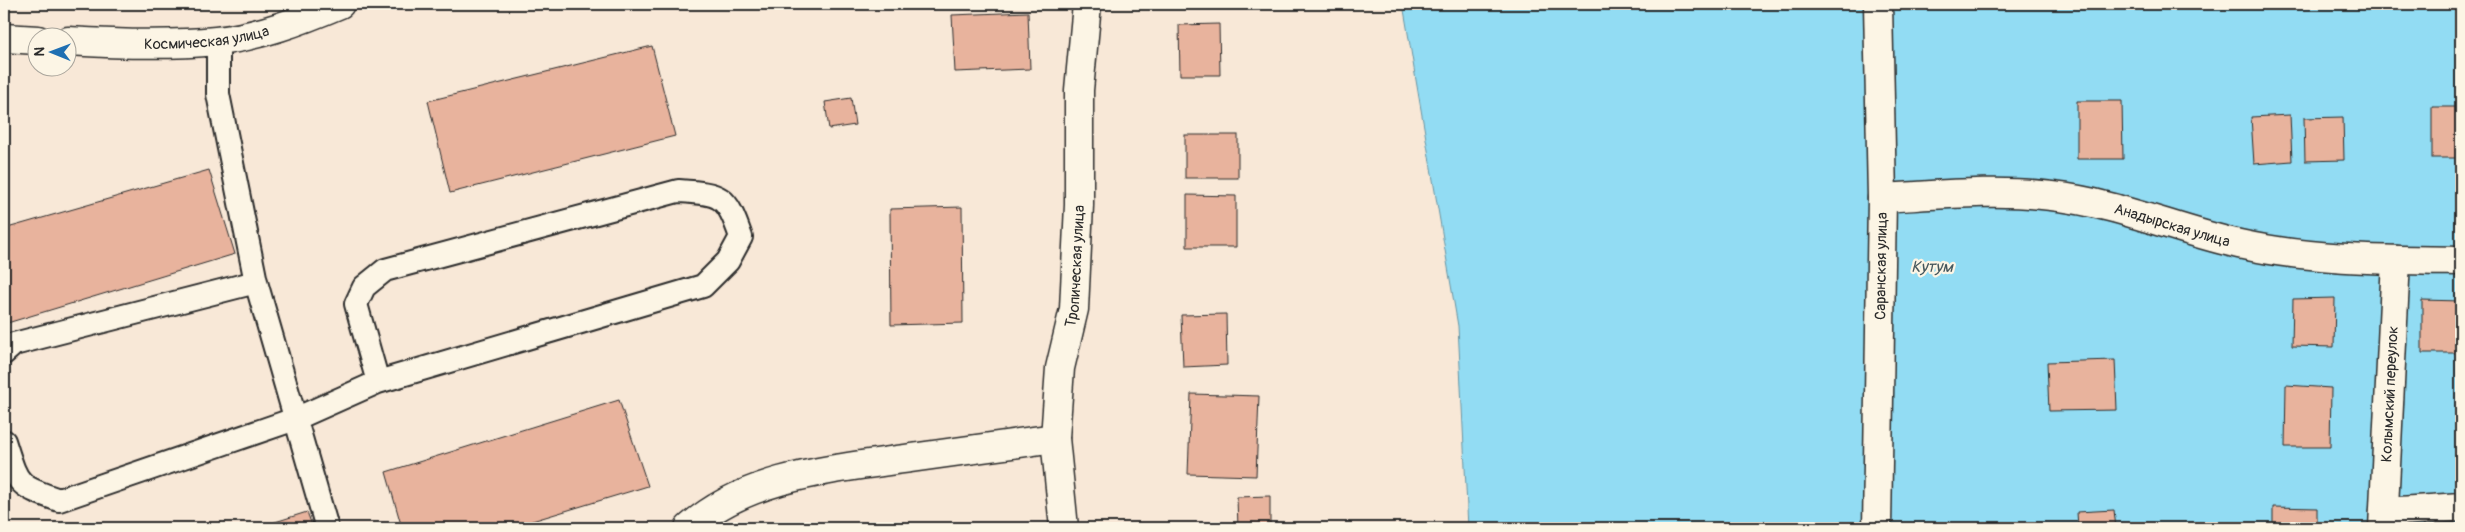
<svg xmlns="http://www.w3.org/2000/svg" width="2465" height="532" viewBox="0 0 2465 532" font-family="Pangolin,sans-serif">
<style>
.water{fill:#92dcf3;stroke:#6995a3}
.building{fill:#e8b39d;stroke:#2b2b2b}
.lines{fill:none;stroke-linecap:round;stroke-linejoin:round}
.service-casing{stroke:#2b2b2b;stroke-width:26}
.minor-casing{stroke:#2b2b2b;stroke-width:31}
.service{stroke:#fcf5e5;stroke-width:22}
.minor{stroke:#fcf5e5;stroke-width:28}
.labels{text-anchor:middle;stroke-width:4.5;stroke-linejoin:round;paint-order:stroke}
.street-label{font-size:15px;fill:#2b2b2b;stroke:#fcf5e5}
.water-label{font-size:16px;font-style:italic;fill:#45575d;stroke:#fcf5e5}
</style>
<rect width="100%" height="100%" fill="#f8e8d7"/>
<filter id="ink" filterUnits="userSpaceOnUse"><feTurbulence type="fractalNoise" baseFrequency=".02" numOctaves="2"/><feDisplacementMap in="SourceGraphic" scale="10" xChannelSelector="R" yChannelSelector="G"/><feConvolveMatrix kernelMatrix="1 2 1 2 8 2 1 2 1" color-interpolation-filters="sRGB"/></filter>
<g filter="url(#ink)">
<polygon class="water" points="1403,4 2461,4 2461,528 1468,528 1458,326"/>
<g class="building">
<polygon points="1028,12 1030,69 955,72 952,15"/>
<polygon points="1219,24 1220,75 1180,75 1179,25"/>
<polygon points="652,46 675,136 450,193 428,101"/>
<polygon points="851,98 855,125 829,129 825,102"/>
<polygon points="2077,101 2122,101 2123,159 2077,159"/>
<rect x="2432" y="107" width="29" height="51"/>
<polygon points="2290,115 2292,161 2254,164 2251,117"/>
<polygon points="2343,117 2344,160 2305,161 2304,118"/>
<rect x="1185" y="135" width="53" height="43"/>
<polygon points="209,170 235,254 4,324 4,229"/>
<polygon points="1187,195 1236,196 1236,247 1187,247"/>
<polygon points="962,207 963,323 891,325 890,209"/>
<polygon points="2335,298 2334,347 2292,346 2293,299"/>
<polygon points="2422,300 2461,301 2461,353 2422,353"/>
<polygon points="1226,314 1227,365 1183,367 1181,315"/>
<polygon points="2115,360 2117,410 2049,411 2047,362"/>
<polygon points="2286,385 2331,388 2330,447 2285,447"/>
<polygon points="1191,394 1259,396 1256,476 1188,474"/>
<polygon points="619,400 648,486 509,528 402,528 386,472"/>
<polygon points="1270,496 1270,528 1238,528 1237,497"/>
<polygon points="2273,507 2317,508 2317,528 2273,528"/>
<polygon points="2114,510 2116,528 2078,528 2077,512"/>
<polygon points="307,512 313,528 256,528"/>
</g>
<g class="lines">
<g class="service-casing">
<g id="service">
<polyline points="218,41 218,94 256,282 327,528"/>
<polyline points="4,353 14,344 256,282"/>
<path d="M 4,441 C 18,485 16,485 59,500 L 295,419 L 378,382 L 703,286 L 728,261 L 741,237 C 726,194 722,194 678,191 L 385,270 L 364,287 L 356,304 L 378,382"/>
</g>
</g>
<g class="minor-casing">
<g id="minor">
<polyline points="4,38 38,40"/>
<path id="s1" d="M 68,41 C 117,44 167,46 216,41 C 258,37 302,20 340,4"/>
<path id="s2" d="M 1882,198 C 1938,195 1996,189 2052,196 C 2117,203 2176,230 2239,244 C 2311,260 2387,260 2461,261"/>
<polyline points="2384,512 2461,507"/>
<path d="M 689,528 C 748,475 836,469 911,458 C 959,451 1007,445 1055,438"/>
<path id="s3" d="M 1064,528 L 1055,438 L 1060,368 L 1074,309 L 1079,205 L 1079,90 L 1087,4"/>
<path id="s4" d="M 1877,528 L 1882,198 L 1878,4"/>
<path id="s5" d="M 2383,528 L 2396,260"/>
</g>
</g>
<use href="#service" class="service"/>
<use href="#minor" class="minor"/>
</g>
</g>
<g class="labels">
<g class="street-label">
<text dy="5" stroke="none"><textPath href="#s1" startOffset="139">Космическая улица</textPath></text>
<text dy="5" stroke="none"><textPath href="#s2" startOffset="294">Анадырская улица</textPath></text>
<text dy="5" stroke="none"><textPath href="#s4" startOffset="262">Саранская улица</textPath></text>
<text dy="5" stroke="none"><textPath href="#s3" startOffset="264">Тропическая улица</textPath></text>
<text dy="5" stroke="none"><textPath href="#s5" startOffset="134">Колымский переулок</textPath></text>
</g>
<g class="water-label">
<text x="1932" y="272">Кутум</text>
</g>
</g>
<rect width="2465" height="532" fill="none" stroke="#fcf5e5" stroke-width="20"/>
<rect x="10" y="10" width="2445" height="512" fill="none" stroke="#2b2b2b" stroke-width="2" filter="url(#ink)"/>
<g transform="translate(52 52) rotate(271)"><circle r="24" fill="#fcf5e5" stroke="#a8a49b"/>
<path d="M0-4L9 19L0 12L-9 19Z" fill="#1f6fb2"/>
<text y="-8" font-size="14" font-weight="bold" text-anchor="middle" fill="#2b2b2b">N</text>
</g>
</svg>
